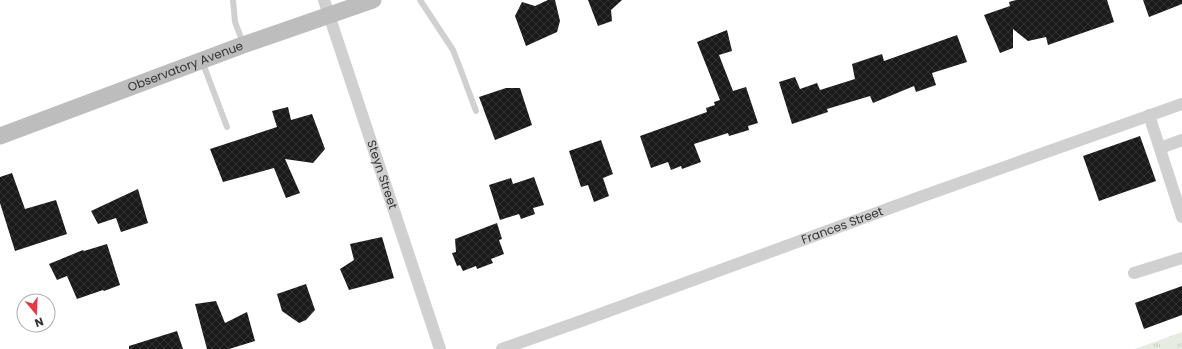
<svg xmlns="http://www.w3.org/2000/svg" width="1182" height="349" viewBox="0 0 1182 349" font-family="Poppins,sans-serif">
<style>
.grass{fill:url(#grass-tufts)}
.building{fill:url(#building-cross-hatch)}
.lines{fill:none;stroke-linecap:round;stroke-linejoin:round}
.lane{stroke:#d0d0d0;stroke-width:6}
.street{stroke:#d0d0d0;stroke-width:12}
.secondary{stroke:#bdbdbd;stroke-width:17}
.labels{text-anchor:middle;stroke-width:4;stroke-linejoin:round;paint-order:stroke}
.street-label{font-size:12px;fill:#333;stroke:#fff}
</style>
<defs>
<pattern id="grass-tufts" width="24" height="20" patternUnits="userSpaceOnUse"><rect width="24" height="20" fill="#e6ecdf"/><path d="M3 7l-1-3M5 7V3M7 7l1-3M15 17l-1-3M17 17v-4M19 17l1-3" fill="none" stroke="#c6cbc0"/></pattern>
<pattern id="building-cross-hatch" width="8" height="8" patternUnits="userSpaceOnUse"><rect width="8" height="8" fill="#1a1a1a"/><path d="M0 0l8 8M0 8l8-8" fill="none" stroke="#333"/></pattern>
</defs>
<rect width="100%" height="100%" fill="#fff"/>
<polygon class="grass" points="1182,332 1182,349 1135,349"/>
<g class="building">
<polygon points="548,0 555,0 560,21 557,32 526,46 515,16 522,2 535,6"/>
<polygon points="588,0 622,0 611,10 612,21 598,26"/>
<polygon points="1016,0 1107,0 1114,22 1048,45 1046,37 1028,41 1013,29 1013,48 1000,53 984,15 1010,6 1009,2"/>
<polygon points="1143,0 1182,0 1182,4 1149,17"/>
<polygon points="727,30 732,51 719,55 733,91 746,87 758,123 748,126 749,130 729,136 728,133 694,144 701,162 682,169 681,166 671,170 668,162 651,168 640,136 707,112 706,108 715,105 714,102 720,100 697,42"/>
<polygon points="957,35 967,62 932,73 936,85 916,92 914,86 873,103 870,96 827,109 828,112 792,124 779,82 795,77 800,89 817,83 820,90 855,79 852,64 882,54 884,61"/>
<polygon points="506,88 520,88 532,125 495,140 479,97"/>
<polygon points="288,107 291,120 312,114 325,149 313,163 285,159 300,193 286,198 274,168 223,182 210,149 277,127 272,111"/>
<polygon points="1140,136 1156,181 1099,201 1083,156"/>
<polygon points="601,140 613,174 603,178 609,196 594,202 588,185 581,187 569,151"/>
<polygon points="12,173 25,209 56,200 67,234 15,251 0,203 0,177"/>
<polygon points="534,177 544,205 533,208 535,214 521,219 519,214 500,220 489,185 511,178 513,184"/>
<polygon points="138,189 148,223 121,232 116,218 98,224 91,211"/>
<polygon points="497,223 502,239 499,240 504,254 491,259 493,263 477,269 476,266 463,271 460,265 457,266 452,253 456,252 455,239"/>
<polygon points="382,237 394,278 349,290 340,269 354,260 350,244"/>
<polygon points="107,244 120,285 104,291 103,290 77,299 67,276 57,280 49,264 83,250 84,251"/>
<polygon points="306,284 315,310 306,320 299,323 282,311 277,294"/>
<polygon points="1182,286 1182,315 1144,329 1135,303"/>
<polygon points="216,301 225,323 247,312 255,341 229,349 207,349 195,304"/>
<polygon points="177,331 183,349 129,349 129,346"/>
</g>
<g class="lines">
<g class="lane">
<polyline points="233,0 235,22 243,43"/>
<polyline points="420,0 453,50 460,68 476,111"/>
<polyline points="202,61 227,127"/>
</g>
<g class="street">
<path id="s1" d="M 324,0 L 440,349"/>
<polyline points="1149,115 1182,217"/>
<polyline points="1160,148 1182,140"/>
<polyline points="1134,273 1182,258"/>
<path id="s2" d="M 502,349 L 584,320 L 923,196 L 1182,104"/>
</g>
<path class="secondary" id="s3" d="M 0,136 L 243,45 L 373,0"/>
</g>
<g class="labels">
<g class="street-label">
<text dy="4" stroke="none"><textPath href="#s3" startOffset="198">Observatory Avenue</textPath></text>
<text dy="4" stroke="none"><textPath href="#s1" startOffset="184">Steyn Street</textPath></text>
<text dy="4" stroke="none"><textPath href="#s2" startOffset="362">Frances Street</textPath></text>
</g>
</g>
<g transform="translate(36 313) rotate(161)"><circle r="19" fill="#ffffff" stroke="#adadad"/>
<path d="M0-3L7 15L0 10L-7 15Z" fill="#e63946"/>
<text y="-6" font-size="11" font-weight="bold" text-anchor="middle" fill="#333333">N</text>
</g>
</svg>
